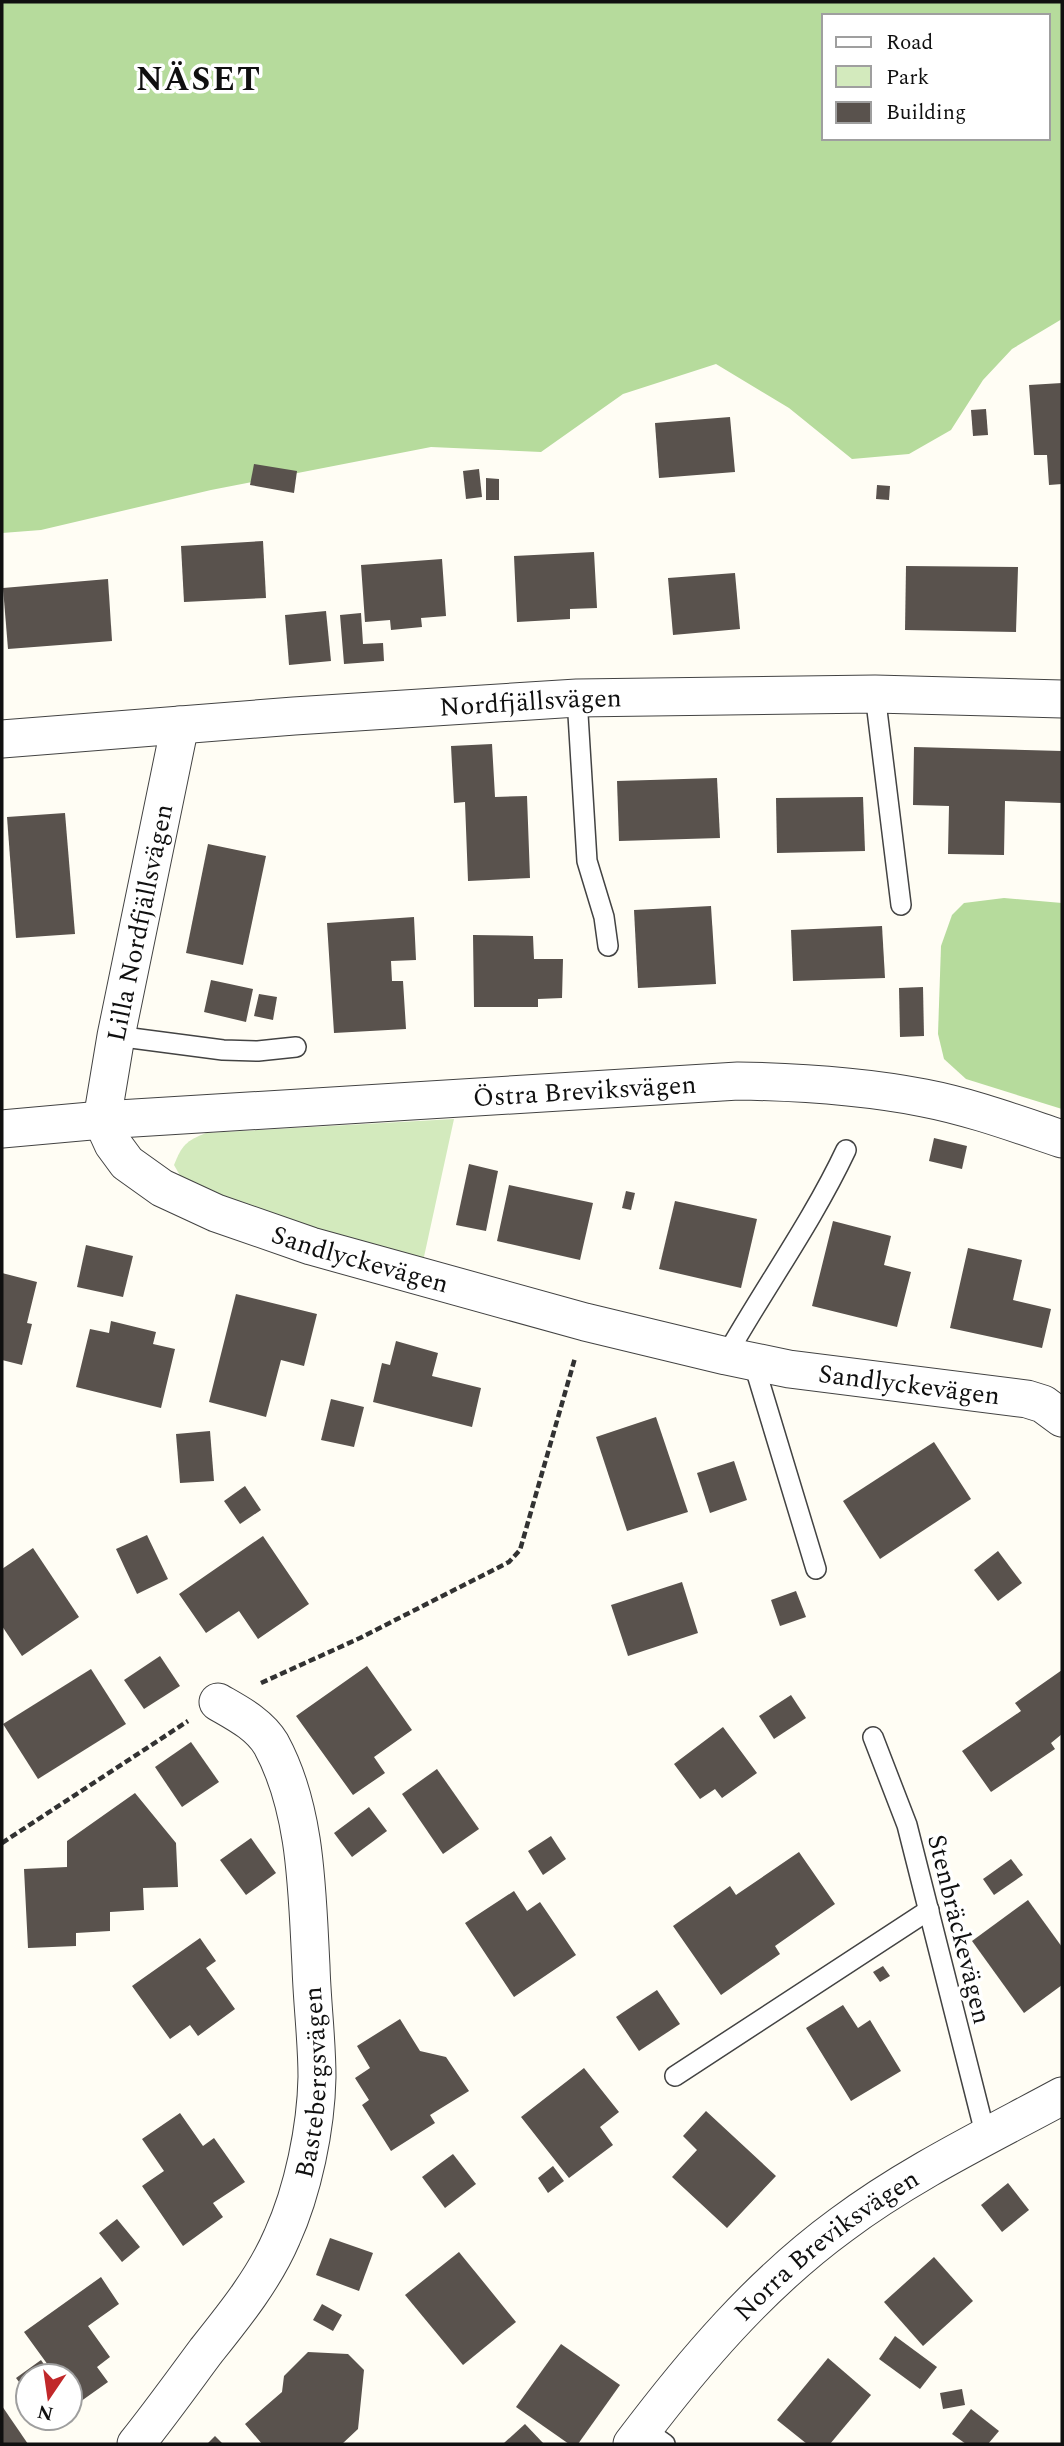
<svg xmlns="http://www.w3.org/2000/svg" width="1064" height="2446" viewBox="0 0 1064 2446" font-family="Spectral,serif">
<style>
.green{fill:#d3eabd}
.forest{fill:#b6db9c;fill-rule:evenodd}
.building{fill:#59524d}
.lines{fill:none;stroke-linecap:round;stroke-linejoin:round}
.service-casing{stroke:#434343;stroke-width:22}
.minor-casing{stroke:#434343;stroke-width:39}
.path{stroke:#323232;stroke-width:4.5;stroke-dasharray:7 3.5;stroke-linecap:butt}
.service{stroke:#fff;stroke-width:19}
.minor{stroke:#fff;stroke-width:37}
.labels{text-anchor:middle;stroke-width:7;stroke-linejoin:round;paint-order:stroke}
.street-label{font-size:26px;fill:#101010;stroke:#fff}
.district-label{font-size:33px;font-weight:bold;letter-spacing:2px;fill:#101010;stroke:#fff}
</style>
<rect width="100%" height="100%" fill="#fffdf4"/>
<path class="green" d="M 454,1119 L 422,1266 L 274,1220 L 182,1179 L 174,1165 C 182,1145 186,1141 206,1133 Z"/>
<g class="forest">
<path d="M 2,2 L 1062,2 L 1062,319 L 1012,349 L 983,380 L 951,430 L 909,454 L 852,459 L 789,408 L 716,364 L 623,394 L 541,452 L 431,447 L 211,490 L 41,530 L 2,533 ZM 824,16 L 1048,16 L 1048,138 L 824,138 Z"/>
<polygon points="1004,898 1062,903 1062,1109 966,1079 944,1059 938,1034 941,946 952,915 964,903"/>
</g>
<g class="building">
<polygon points="1062,383 1062,484 1049,485 1047,455 1034,455 1029,385"/>
<polygon points="986,409 988,435 973,436 971,410"/>
<polygon points="730,417 735,472 659,478 655,423"/>
<polygon points="254,464 297,471 294,493 250,485"/>
<polygon points="479,469 482,497 466,499 463,471"/>
<polygon points="486,478 499,479 499,500 486,500"/>
<polygon points="877,485 890,486 889,500 876,499"/>
<polygon points="263,541 266,598 184,602 181,546"/>
<polygon points="594,552 597,608 570,609 570,619 517,622 514,556"/>
<polygon points="442,559 446,616 421,618 422,627 391,630 390,620 365,622 361,565"/>
<polygon points="906,566 1018,567 1016,632 905,630"/>
<polygon points="735,573 740,629 673,635 668,578"/>
<polygon points="108,579 112,641 8,649 3,588"/>
<polygon points="326,611 331,661 289,665 285,615"/>
<polygon points="361,613 363,644 383,643 384,661 344,664 340,615"/>
<polygon points="492,744 495,797 527,796 530,878 468,881 465,802 454,803 451,746"/>
<polygon points="914,747 1062,751 1062,803 1005,801 1004,855 948,854 949,806 913,805"/>
<polygon points="717,778 720,838 619,841 617,781"/>
<polygon points="863,797 865,851 777,853 776,798"/>
<polygon points="65,813 75,934 16,938 7,817"/>
<polygon points="208,844 266,856 243,965 186,953"/>
<polygon points="711,906 716,984 638,988 634,910"/>
<polygon points="414,917 416,960 391,961 392,981 403,981 406,1029 334,1033 327,923"/>
<polygon points="882,926 885,978 793,981 791,930"/>
<polygon points="473,935 533,936 534,959 563,959 562,998 538,999 538,1007 474,1007"/>
<polygon points="211,980 253,989 246,1022 204,1012"/>
<polygon points="923,987 924,1036 900,1037 899,988"/>
<polygon points="259,994 277,997 273,1020 254,1016"/>
<polygon points="934,1138 967,1146 962,1169 929,1161"/>
<polygon points="469,1164 498,1171 486,1231 456,1225"/>
<polygon points="509,1185 593,1203 580,1260 497,1241"/>
<polygon points="626,1191 635,1193 631,1210 622,1208"/>
<polygon points="675,1201 757,1219 741,1288 659,1269"/>
<polygon points="833,1221 891,1236 884,1265 911,1272 897,1327 812,1306"/>
<polygon points="86,1245 133,1256 123,1297 77,1287"/>
<polygon points="968,1248 1022,1260 1013,1300 1051,1309 1042,1348 950,1328"/>
<polygon points="2,1273 37,1282 27,1323 32,1324 22,1365 2,1360"/>
<polygon points="236,1294 317,1314 304,1366 281,1360 266,1417 209,1402"/>
<polygon points="111,1321 156,1332 153,1344 175,1349 161,1408 76,1387 90,1329 109,1333"/>
<polygon points="396,1341 438,1353 432,1376 481,1388 472,1427 373,1402 382,1363 390,1365"/>
<polygon points="331,1399 364,1407 354,1447 321,1440"/>
<polygon points="656,1417 688,1512 627,1531 596,1437"/>
<polygon points="210,1431 214,1481 180,1483 176,1434"/>
<polygon points="934,1442 971,1499 880,1559 843,1501"/>
<polygon points="734,1461 747,1500 710,1513 697,1473"/>
<polygon points="245,1486 261,1510 240,1524 224,1501"/>
<polygon points="147,1535 168,1579 137,1594 116,1549"/>
<polygon points="263,1536 309,1604 258,1639 239,1611 206,1633 179,1594"/>
<polygon points="33,1548 79,1617 22,1656 2,1626 2,1569"/>
<polygon points="998,1551 1022,1583 998,1601 974,1570"/>
<polygon points="682,1582 698,1633 628,1656 611,1605"/>
<polygon points="796,1591 806,1617 780,1626 771,1600"/>
<polygon points="160,1656 180,1686 144,1709 124,1680"/>
<polygon points="367,1666 412,1730 374,1757 385,1773 353,1795 296,1716"/>
<polygon points="91,1669 126,1724 38,1779 3,1724"/>
<polygon points="1062,1670 1062,1734 1051,1743 1055,1749 991,1792 962,1751 1021,1711 1015,1703"/>
<polygon points="791,1695 806,1718 774,1739 759,1716"/>
<polygon points="723,1727 757,1773 722,1798 715,1789 700,1799 674,1764"/>
<polygon points="191,1742 219,1782 182,1807 155,1767"/>
<polygon points="437,1769 479,1829 443,1854 402,1794"/>
<polygon points="135,1793 176,1843 178,1887 143,1888 144,1910 110,1912 110,1931 76,1933 76,1946 28,1948 24,1869 67,1867 67,1841"/>
<polygon points="369,1807 387,1831 352,1857 334,1833"/>
<polygon points="551,1836 566,1859 543,1875 528,1851"/>
<polygon points="251,1838 276,1873 246,1895 220,1860"/>
<polygon points="799,1852 835,1904 775,1946 780,1954 721,1995 673,1926 730,1886 736,1895"/>
<polygon points="1011,1859 1023,1875 994,1895 983,1879"/>
<polygon points="514,1891 527,1911 540,1902 576,1955 514,1997 465,1923"/>
<polygon points="1028,1900 1062,1947 1062,1985 1024,2013 972,1941"/>
<polygon points="200,1938 216,1961 206,1968 235,2009 198,2036 190,2025 170,2039 132,1986"/>
<polygon points="883,1966 890,1976 880,1982 873,1972"/>
<polygon points="657,1990 680,2024 639,2051 616,2017"/>
<polygon points="843,2005 858,2028 870,2020 901,2071 851,2101 806,2028"/>
<polygon points="400,2019 420,2051 446,2057 469,2091 430,2115 435,2123 391,2151 362,2105 369,2100 355,2078 370,2068 357,2046"/>
<polygon points="584,2068 619,2112 600,2127 613,2145 569,2178 521,2117"/>
<polygon points="706,2111 776,2176 727,2228 672,2177 697,2150 683,2136"/>
<polygon points="180,2113 203,2146 214,2138 245,2182 213,2203 223,2217 183,2246 142,2186 164,2171 142,2139"/>
<polygon points="453,2154 476,2184 445,2208 422,2177"/>
<polygon points="553,2166 564,2181 548,2193 538,2178"/>
<polygon points="1008,2183 1029,2210 1002,2232 981,2205"/>
<polygon points="117,2219 140,2247 122,2262 99,2233"/>
<polygon points="330,2238 373,2253 359,2291 316,2275"/>
<polygon points="459,2252 516,2322 463,2365 405,2295"/>
<polygon points="934,2257 973,2301 923,2346 884,2302"/>
<polygon points="101,2277 119,2304 88,2326 110,2357 97,2367 108,2382 77,2404 70,2395 70,2376 56,2376 24,2332"/>
<polygon points="322,2304 342,2315 333,2331 313,2320"/>
<polygon points="895,2336 937,2367 920,2389 879,2359"/>
<polygon points="561,2344 620,2385 578,2444 569,2444 516,2407"/>
<polygon points="308,2352 348,2354 364,2370 358,2429 342,2444 262,2444 245,2424 282,2392 284,2376"/>
<polygon points="828,2358 871,2395 830,2444 807,2444 777,2420"/>
<polygon points="41,2360 52,2376 28,2376 28,2394 16,2378"/>
<polygon points="962,2389 965,2405 943,2409 940,2393"/>
<polygon points="2,2406 28,2444 2,2444"/>
<polygon points="971,2409 999,2431 988,2444 966,2444 952,2434"/>
<polygon points="525,2424 544,2444 505,2444 504,2443"/>
<polygon points="215,2436 223,2444 207,2444"/>
</g>
<g class="lines">
<g class="service-casing">
<g id="service">
<polyline points="875,694 901,905"/>
<polyline points="577,698 587,861 604,917 608,946"/>
<polyline points="116,1036 223,1050 258,1051 296,1047"/>
<path d="M 726,1356 C 765,1287 812,1222 846,1150"/>
<polyline points="753,1361 816,1569"/>
<polyline points="873,1737 907,1825 986,2137"/>
<polyline points="675,2076 929,1910"/>
<polyline points="644,2429 665,2444"/>
</g>
</g>
<g class="minor-casing">
<g id="minor">
<path id="s1" d="M 2,739 L 294,716 L 577,698 L 875,694 L 1062,699"/>
<path id="s2" d="M 102,1120 L 113,1144 L 127,1163 L 162,1188 L 216,1213 L 311,1246 L 585,1322 L 726,1356 L 789,1369 L 1027,1399 L 1043,1404 L 1062,1418"/>
<path id="s3" d="M 102,1120 L 116,1036 L 180,725"/>
<path id="s4" d="M 2,1129 L 102,1120 L 738,1081 C 801,1082 862,1086 924,1098 C 971,1107 1017,1124 1062,1139"/>
<path id="s5" d="M 136,2444 C 160,2414 183,2382 206,2351 C 234,2316 264,2279 282,2237 C 303,2191 316,2128 317,2077 C 317,2040 312,2003 311,1966 C 307,1893 307,1810 271,1744 C 259,1724 237,1713 218,1702"/>
<path id="s6" d="M 632,2444 C 693,2363 759,2285 841,2225 C 909,2174 988,2136 1062,2096"/>
</g>
</g>
<g class="path">
<polyline points="261,1683 360,1638 509,1562 520,1550 575,1358"/>
<polyline points="2,1843 188,1721"/>
</g>
<use href="#service" class="service"/>
<use href="#minor" class="minor"/>
</g>
<g class="labels">
<g class="street-label">
<text dy="9" stroke="none"><textPath href="#s1" startOffset="530">Nordfjällsvägen</textPath></text>
<text dy="9" stroke="none"><textPath href="#s3" startOffset="201">Lilla Nordfjällsvägen</textPath></text>
<text dy="9" stroke="none"><textPath href="#s4" startOffset="584">Östra Breviksvägen</textPath></text>
<text dy="9" stroke="none"><textPath href="#s2" startOffset="304">Sandlyckevägen</textPath></text>
<text dy="9" stroke="none"><textPath href="#s2" startOffset="868">Sandlyckevägen</textPath></text>
<text transform="translate(960 1929) rotate(76)" y="9">Stenbräckevägen</text>
<text dy="9" stroke="none"><textPath href="#s5" startOffset="413">Bastebergsvägen</textPath></text>
<text dy="9" stroke="none"><textPath href="#s6" startOffset="280">Norra Breviksvägen</textPath></text>
</g>
<g class="district-label">
<text x="199" y="90">NÄSET</text>
</g>
</g>
<rect width="1064" height="2446" fill="none" stroke="#101010" stroke-width="7"/>
<rect x="822" y="14" width="228" height="126" fill="#ffffff" stroke="#9f9f9f" stroke-width="2"/>
<rect x="836" y="37" width="35" height="10" fill="#ffffff" stroke="#9f9f9f" stroke-width="2"/>
<text x="886" y="49" font-size="21" fill="#101010">Road</text>
<rect x="836" y="66" width="35" height="21" fill="#d3eabd" stroke="#9f9f9f" stroke-width="2"/>
<text x="886" y="84" font-size="21" fill="#101010">Park</text>
<rect x="836" y="102" width="35" height="21" fill="#59524d" stroke="#9f9f9f" stroke-width="2"/>
<text x="886" y="119" font-size="21" fill="#101010">Building</text>
<g transform="translate(49 2397) rotate(193)"><circle r="33" fill="#ffffff" stroke="#9f9f9f" stroke-width="2"/>
<path d="M0-5L12 26L0 18L-12 26Z" fill="#c1282a"/>
<text y="-10" font-size="19" font-weight="bold" text-anchor="middle" fill="#101010">N</text>
</g>
</svg>
